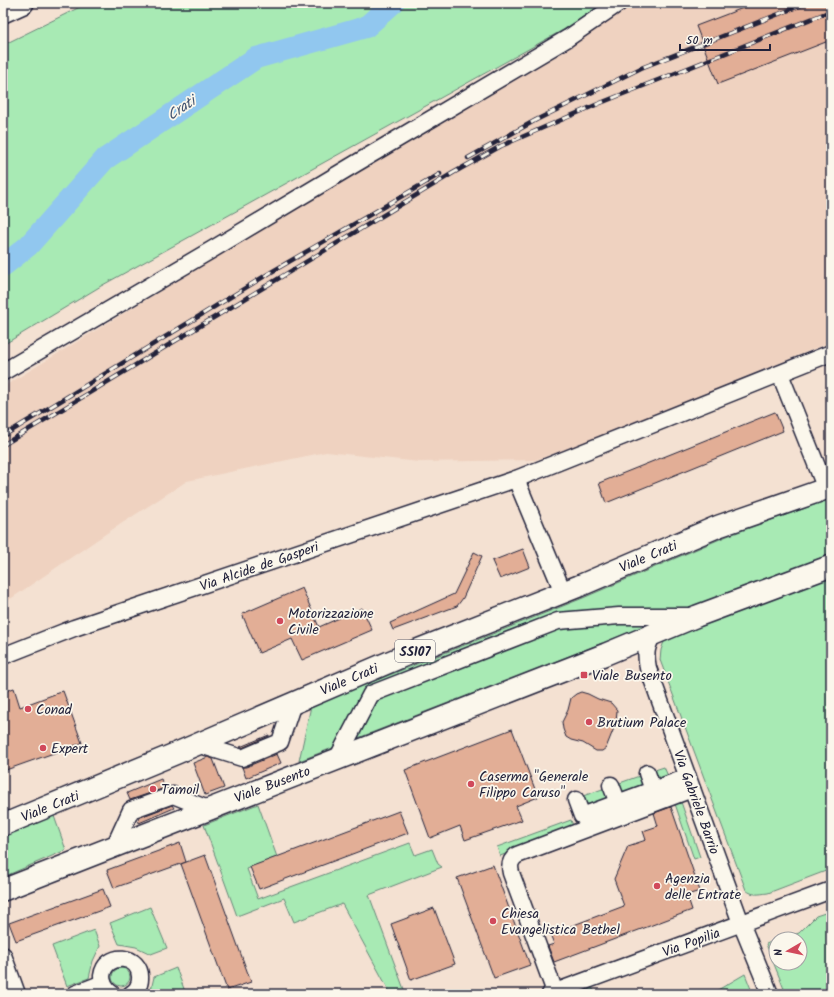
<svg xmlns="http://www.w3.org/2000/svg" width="834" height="997" viewBox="0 0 834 997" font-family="Kalam,sans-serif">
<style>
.built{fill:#efd2c0}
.green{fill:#a8eab4;stroke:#658678}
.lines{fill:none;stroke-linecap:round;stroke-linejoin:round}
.river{stroke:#91c7ef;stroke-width:22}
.building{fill:#e2ae96;stroke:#22223b}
.minor-casing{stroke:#22223b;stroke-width:19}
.major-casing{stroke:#22223b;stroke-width:24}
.minor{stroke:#fbf7ec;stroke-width:16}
.major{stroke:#fbf7ec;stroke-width:21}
.rail-casing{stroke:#22223b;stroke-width:4.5}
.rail{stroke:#fbf7ec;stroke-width:3;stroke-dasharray:9;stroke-linecap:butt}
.poi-dot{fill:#d1495b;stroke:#fbf7ec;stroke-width:1.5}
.labels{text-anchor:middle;stroke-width:3.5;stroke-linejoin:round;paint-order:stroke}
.shield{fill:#fbf7ec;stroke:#636270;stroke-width:1}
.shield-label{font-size:13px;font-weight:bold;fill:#22223b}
.street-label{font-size:14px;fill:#22223b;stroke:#fbf7ec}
.poi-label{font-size:14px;fill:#22223b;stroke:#fbf7ec;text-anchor:start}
.water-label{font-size:15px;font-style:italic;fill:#435471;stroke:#fbf7ec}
</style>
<rect width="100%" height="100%" fill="#f4e1d2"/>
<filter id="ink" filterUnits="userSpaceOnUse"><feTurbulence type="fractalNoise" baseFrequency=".025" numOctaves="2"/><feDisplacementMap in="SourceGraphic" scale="8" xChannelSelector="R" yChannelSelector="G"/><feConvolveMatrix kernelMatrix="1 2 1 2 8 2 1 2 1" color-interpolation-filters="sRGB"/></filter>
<g filter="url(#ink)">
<polygon class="built" points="604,3 831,3 831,342 645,418 637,425 535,460 420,462 326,452 187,481 107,533 3,604 3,387 570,41 563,30"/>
<g class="green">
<polygon points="88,3 604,3 563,30 101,286 3,345 3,45"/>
<polygon points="831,499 831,554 299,761 311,706 583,598 727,536"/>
<path d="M 831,573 L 831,869 L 768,893 C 759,894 753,896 746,890 L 660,660 L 661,650 L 666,636 Z"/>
<polygon points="664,767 668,776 656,781 652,771"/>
<polygon points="642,775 646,785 621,794 617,784"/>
<polygon points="608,787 611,797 586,806 583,796"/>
<polygon points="680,799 700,857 694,859 674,801"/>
<polygon points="258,804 277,857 247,869 258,899 410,843 415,855 432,849 438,864 442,867 369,895 405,992 400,994 391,994 342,904 294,922 284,898 237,916 204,825"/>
<polygon points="54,816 66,850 3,877 3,835"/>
<polygon points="571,820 574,829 500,856 497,847"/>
<polygon points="150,907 167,948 151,954 136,947 119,944 110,923"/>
<polygon points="831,911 831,994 786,994 766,944 776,940 776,963 800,963 800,939 781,939 799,933 816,916"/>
<polygon points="94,930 100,946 93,961 89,978 67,986 52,946"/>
<polygon points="176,968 186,994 150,994 154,977"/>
<circle cx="121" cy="977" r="9"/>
<polygon points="745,974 753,994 711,994"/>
<polygon points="592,987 595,994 573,994"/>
</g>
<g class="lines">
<polyline class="river" points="3,266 28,246 105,159 256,58 366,27 393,3"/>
</g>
<g class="building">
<polygon points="756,3 831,3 831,40 718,84 696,26"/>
<polygon points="775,412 783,431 606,503 599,483"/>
<polygon points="523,549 530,567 500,579 492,561"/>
<polygon points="474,552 482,556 463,598 457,606 393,630 390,623 454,594"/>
<polygon points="302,588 319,627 362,608 372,630 302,660 292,639 259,653 242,614"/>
<polygon points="14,688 20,707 63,691 82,743 3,771 3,692"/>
<polygon points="581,692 588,694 598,699 611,703 617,710 616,723 606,748 602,751 596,751 583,743 571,740 566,737 563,729 562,722 568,710 571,698 576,694"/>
<polygon points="512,729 538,797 516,806 522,820 465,840 460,826 430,838 405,770"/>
<polygon points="269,735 269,736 242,748 240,747"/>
<polygon points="277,754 281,763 246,778 242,767 246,767"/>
<polygon points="208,757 213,759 224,788 205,795 193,763"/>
<polygon points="161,779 165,788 130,800 127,793"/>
<polygon points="172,805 174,808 139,823 138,818"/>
<polygon points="671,807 700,891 687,895 692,910 554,962 548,946 554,944 550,934 624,906 614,879 628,846 646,840 643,831 658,826 654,813"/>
<polygon points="399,811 408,833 259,889 250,867"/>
<polygon points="180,843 186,862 114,888 107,870"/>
<polygon points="205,855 251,982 227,990 181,864"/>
<polygon points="493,865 530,965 494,978 457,878"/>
<polygon points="103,889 110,907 16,941 9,923"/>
<polygon points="434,908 455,964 411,980 391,924"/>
</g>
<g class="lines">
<g class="minor-casing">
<g id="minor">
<polyline points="3,372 213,249 355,164 568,38 619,3"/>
<polyline points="780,374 826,489"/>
<polyline points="563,592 516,479 831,353"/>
<path d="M 653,634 C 646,648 645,653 648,668 L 741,923 L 770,994"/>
<polyline points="3,656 74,628 516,479"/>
<polyline points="197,744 242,758 280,742 293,703"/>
<polyline points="337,759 371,694 558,621 619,616 692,616"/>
<polyline points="647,773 653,790"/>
<polyline points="611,785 618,803"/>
<polyline points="576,800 582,816 688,777"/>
<polyline points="114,847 131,810 173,795 208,809"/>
<polyline points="3,955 17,994"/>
<path d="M 555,992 L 511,873 C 509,865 510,860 517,855 L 692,789"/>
<polyline points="75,994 103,983"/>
<path d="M 112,994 C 106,990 102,983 102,976 C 105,951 142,954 140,979 C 140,985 136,991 131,994"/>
<polyline points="550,994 831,890"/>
</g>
</g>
<g class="major-casing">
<g id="major">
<polyline points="3,12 23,3"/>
<polyline points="3,825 177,753 415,651 579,586 719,526 831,487"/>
<polyline points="3,890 606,654 697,616 831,566"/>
</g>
</g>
<use href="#minor" class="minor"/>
<use href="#major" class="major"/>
<g class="rail-casing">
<g id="rail">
<polyline points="468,158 536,120 641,68 807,3"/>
<polyline points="3,436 273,271 440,174"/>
<polyline points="3,445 453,173 501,146 598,104 831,11"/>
</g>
</g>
<use href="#rail" class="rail"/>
</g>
</g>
<g class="poi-dot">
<circle cx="280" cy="621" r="4"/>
<rect x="580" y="671" width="8" height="8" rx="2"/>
<circle cx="28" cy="709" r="4"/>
<circle cx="589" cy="722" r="4"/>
<circle cx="43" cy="748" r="4"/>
<circle cx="471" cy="784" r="4"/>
<circle cx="153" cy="789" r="4"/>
<circle cx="657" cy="886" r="4"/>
<circle cx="493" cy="921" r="4"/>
</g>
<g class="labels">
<rect class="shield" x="395" y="640" width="40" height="22" rx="3"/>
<g class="shield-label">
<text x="415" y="656">SS107</text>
</g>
<g class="street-label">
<text transform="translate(648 556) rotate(-23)" y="5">Viale Crati</text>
<text transform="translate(259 566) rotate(-19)" y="5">Via Alcide de Gasperi</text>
<text transform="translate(349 679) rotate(-23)" y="5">Viale Crati</text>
<text transform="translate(272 784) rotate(-21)" y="5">Viale Busento</text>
<text transform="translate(697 802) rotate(70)" y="5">Via Gabriele Barrio</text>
<text transform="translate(50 806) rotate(-22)" y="5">Viale Crati</text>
<text transform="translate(691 942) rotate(-20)" y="5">Via Popilia</text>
</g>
<g class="poi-label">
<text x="288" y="618">Motorizzazione<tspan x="288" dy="16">Civile</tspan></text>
<text x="592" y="680">Viale Busento</text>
<text x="36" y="714">Conad</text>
<text x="597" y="727">Brutium Palace</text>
<text x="51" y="753">Expert</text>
<text x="479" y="781">Caserma "Generale<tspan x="479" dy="16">Filippo Caruso"</tspan></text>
<text x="161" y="794">Tamoil</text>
<text x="665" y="883">Agenzia<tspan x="665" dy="16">delle Entrate</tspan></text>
<text x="501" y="918">Chiesa<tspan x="501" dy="16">Evangelistica Bethel</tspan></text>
</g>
<g class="water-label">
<text transform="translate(181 108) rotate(-34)" y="5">Crati</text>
</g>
</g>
<rect width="834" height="997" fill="none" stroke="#fbf7ec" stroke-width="16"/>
<rect x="8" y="8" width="818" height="981" fill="none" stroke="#22223b" stroke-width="1.5" filter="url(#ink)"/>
<g transform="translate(788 951) rotate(261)"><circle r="19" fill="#fbf7ec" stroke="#a4a2a5"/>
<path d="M0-3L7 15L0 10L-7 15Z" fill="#d1495b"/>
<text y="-6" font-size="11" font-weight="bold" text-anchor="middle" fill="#22223b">N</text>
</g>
<path d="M680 44v6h90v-6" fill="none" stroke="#22223b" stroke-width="2"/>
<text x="686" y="44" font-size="12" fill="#22223b" stroke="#fbf7ec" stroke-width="3" paint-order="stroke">50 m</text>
</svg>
